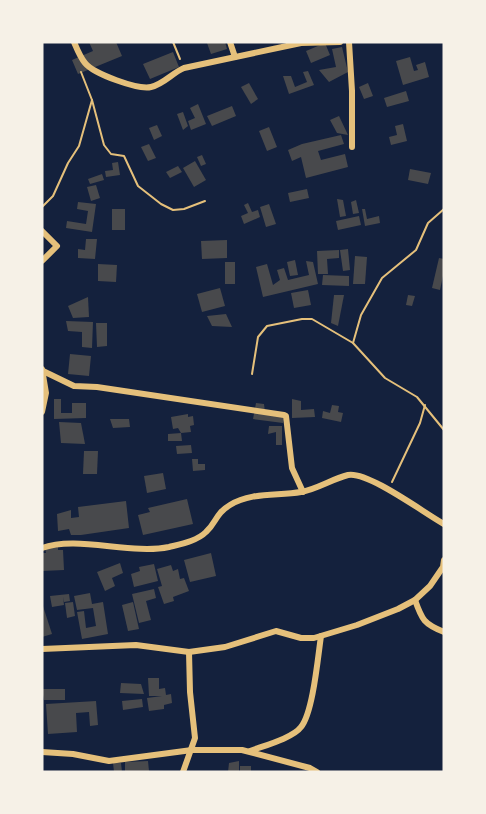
<svg xmlns="http://www.w3.org/2000/svg" width="486" height="814" viewBox="0 0 486 814" font-family="'Source Serif 4',serif">
<style>
.building{fill:#48494c}
.lines{fill:none;stroke-linecap:round;stroke-linejoin:round}
.path{stroke:#e5c07b;stroke-width:2}
.minor{stroke:#e5c07b;stroke-width:6}
</style>
<rect width="100%" height="100%" fill="#14213d"/>
<g class="building">
<polygon points="89,42 116,42 122,56 78,74 72,60 93,51"/>
<polygon points="210,42 225,42 227,49 211,54 207,43"/>
<polygon points="325,43 330,55 311,63 306,51"/>
<polygon points="342,47 348,72 329,82 319,70 336,67 332,49"/>
<polygon points="173,52 179,67 150,79 143,64"/>
<polygon points="410,57 414,71 418,70 416,65 425,62 429,77 403,85 396,61"/>
<polygon points="308,71 314,85 289,94 283,76 291,76 295,87 307,82 303,72"/>
<polygon points="249,83 258,99 251,104 241,87"/>
<polygon points="368,83 373,96 364,99 359,87"/>
<polygon points="406,91 409,101 387,107 384,98"/>
<polygon points="198,104 206,124 191,130 188,121 195,118 190,108"/>
<polygon points="232,106 236,116 212,126 207,116"/>
<polygon points="183,112 188,126 183,130 177,114"/>
<polygon points="339,116 348,135 337,133 330,120"/>
<polygon points="403,124 407,141 391,145 389,137 397,135 395,126"/>
<polygon points="157,125 162,136 154,140 149,128"/>
<polygon points="269,127 277,147 267,151 259,131"/>
<polygon points="341,135 344,144 318,151 321,160 345,154 348,167 306,178 301,157 292,161 288,150 302,144"/>
<polygon points="149,144 156,158 148,161 141,147"/>
<polygon points="202,155 206,164 201,166 197,157"/>
<polygon points="195,161 206,180 194,187 183,168"/>
<polygon points="118,162 120,175 106,177 105,171 113,170 112,163"/>
<polygon points="178,166 182,172 170,178 166,172"/>
<polygon points="410,169 431,173 428,184 408,180"/>
<polygon points="102,174 104,180 90,184 88,179"/>
<polygon points="96,185 100,198 91,201 87,187"/>
<polygon points="307,189 309,198 290,202 288,193"/>
<polygon points="337,199 343,200 346,216 340,217"/>
<polygon points="356,200 359,213 353,214 351,202"/>
<polygon points="78,202 96,204 92,232 66,228 67,221 86,224 88,211 77,209"/>
<polygon points="248,203 252,212 258,210 260,217 244,224 241,216 248,213 244,205"/>
<polygon points="269,204 276,224 266,227 260,207"/>
<rect x="112" y="209" width="13" height="21"/>
<polygon points="362,209 365,209 367,219 379,216 380,223 365,226"/>
<polygon points="359,216 361,225 338,230 336,221"/>
<polygon points="86,239 97,239 95,259 78,258 78,249 85,250"/>
<polygon points="227,240 227,258 202,259 201,241"/>
<polygon points="348,249 350,270 343,271 340,250"/>
<polygon points="339,250 339,258 327,259 328,274 318,274 317,251"/>
<polygon points="355,256 367,257 365,284 353,284"/>
<polygon points="439,258 444,259 444,271 440,290 432,288"/>
<polygon points="295,260 298,275 290,276 287,262"/>
<polygon points="306,261 313,262 318,284 263,297 256,267 267,264 273,285 280,280 277,270 284,268 288,280 309,275"/>
<rect x="225" y="262" width="10" height="22"/>
<polygon points="98,264 117,265 116,282 98,281"/>
<polygon points="323,275 349,276 349,286 322,285"/>
<polygon points="220,288 225,306 202,312 197,294"/>
<polygon points="308,290 311,305 294,308 291,293"/>
<polygon points="334,295 344,295 338,326 331,323"/>
<polygon points="408,295 415,296 412,306 406,305"/>
<polygon points="88,297 89,317 73,318 68,306"/>
<polygon points="226,314 232,327 212,326 207,316"/>
<polygon points="66,321 93,322 92,348 82,347 82,332 68,331"/>
<polygon points="96,323 107,323 107,346 97,347"/>
<polygon points="70,354 91,356 89,376 68,374"/>
<polygon points="54,399 61,399 61,413 72,413 72,403 86,403 86,418 54,419"/>
<polygon points="292,399 301,401 301,410 314,409 315,417 292,418"/>
<polygon points="256,403 264,404 265,412 284,415 283,423 253,419"/>
<polygon points="332,405 339,406 338,412 343,413 341,422 322,418 323,411 330,413"/>
<polygon points="188,414 188,417 193,416 194,425 190,426 191,432 181,433 178,428 173,429 171,417"/>
<polygon points="110,419 129,419 130,427 113,428"/>
<polygon points="59,422 81,423 85,444 61,443"/>
<polygon points="269,426 282,426 282,445 276,445 276,432 268,434"/>
<polygon points="181,433 182,441 168,441 168,434"/>
<polygon points="191,445 192,453 177,454 176,446"/>
<polygon points="84,451 98,451 97,474 83,474"/>
<polygon points="192,459 198,459 198,464 205,464 205,470 193,471"/>
<polygon points="163,473 166,489 147,493 144,476"/>
<polygon points="187,499 193,524 143,535 138,515 150,512 148,508"/>
<polygon points="126,501 129,528 81,535 71,535 69,529 58,531 57,514 71,510 71,518 79,517 78,507"/>
<polygon points="45,547 58,547 58,550 63,550 64,570 42,571 42,553 46,553"/>
<polygon points="211,553 216,576 190,582 184,560"/>
<polygon points="120,563 123,573 112,578 115,586 105,591 97,572"/>
<polygon points="154,564 158,581 134,587 131,574 140,571 139,567"/>
<polygon points="171,565 173,571 178,569 180,579 184,578 189,591 173,597 174,601 164,604 158,587 162,586 157,569"/>
<polygon points="154,589 156,598 146,601 151,620 139,623 132,594"/>
<polygon points="90,593 92,604 103,602 108,634 82,639 77,612 84,611 86,628 96,626 93,608 77,610 74,596"/>
<polygon points="69,594 70,601 64,602 63,597 64,605 52,607 50,596"/>
<polygon points="73,602 75,616 67,618 65,603"/>
<polygon points="133,602 139,629 128,631 122,605"/>
<polygon points="42,603 52,634 42,637"/>
<polygon points="148,678 159,678 159,689 165,688 166,695 171,694 172,703 164,705 164,709 149,711 147,698 162,696 149,696"/>
<polygon points="121,683 141,684 144,694 120,693"/>
<polygon points="42,689 65,689 65,700 44,700"/>
<polygon points="142,699 143,707 123,710 122,701"/>
<polygon points="96,701 98,725 90,726 89,712 76,713 77,732 48,734 46,704"/>
<polygon points="148,761 149,771 125,772 125,762"/>
<polygon points="239,761 239,772 228,772 229,763"/>
<polygon points="113,763 121,763 122,772 114,772"/>
<rect x="240" y="766" width="11" height="6"/>
</g>
<g class="lines">
<g class="path">
<polyline points="173,42 180,59"/>
<polyline points="81,72 92,100 104,145 111,154 124,156 138,186 161,204 173,210 184,209 205,201"/>
<polyline points="42,207 53,196 68,163 79,146 92,100"/>
<polyline points="353,343 361,315 382,278 416,250 428,223 444,209"/>
<polyline points="252,374 258,337 267,326 302,319 312,319 353,343 385,378 417,397 444,430"/>
<polyline points="392,482 420,423 425,405"/>
</g>
<g class="minor">
<path d="M 74,42 C 77,49 80,57 85,63 C 94,74 138,90 151,87 C 164,84 172,73 184,68 L 301,43 L 340,42"/>
<polyline points="230,42 235,57"/>
<polyline points="349,42 352,91 352,147"/>
<polyline points="42,231 57,246 42,261"/>
<polyline points="43,371 74,386 97,387 284,415 286,416 292,468 303,492"/>
<polyline points="42,412 46,393 42,369"/>
<path d="M 42,548 C 77,535 130,555 169,547 C 181,544 197,541 206,532 C 217,522 215,514 230,505 C 251,492 277,496 301,492 C 317,489 332,479 348,475 C 368,471 424,513 444,524"/>
<path d="M 415,600 C 422,620 424,624 444,632"/>
<polyline points="42,649 136,645 189,652 225,647 276,631 301,638 314,638 357,625 398,609 415,600 430,586 443,567 444,560"/>
<path d="M 250,751 C 263,746 293,738 301,727 C 313,713 318,656 321,636"/>
<polyline points="42,752 73,754 109,761 192,750 242,750 310,768 317,772"/>
<polyline points="183,772 195,738 190,692 189,652"/>
</g>
</g>
<rect width="486" height="814" fill="none" stroke="#f6f1e7" stroke-width="87"/>
</svg>
